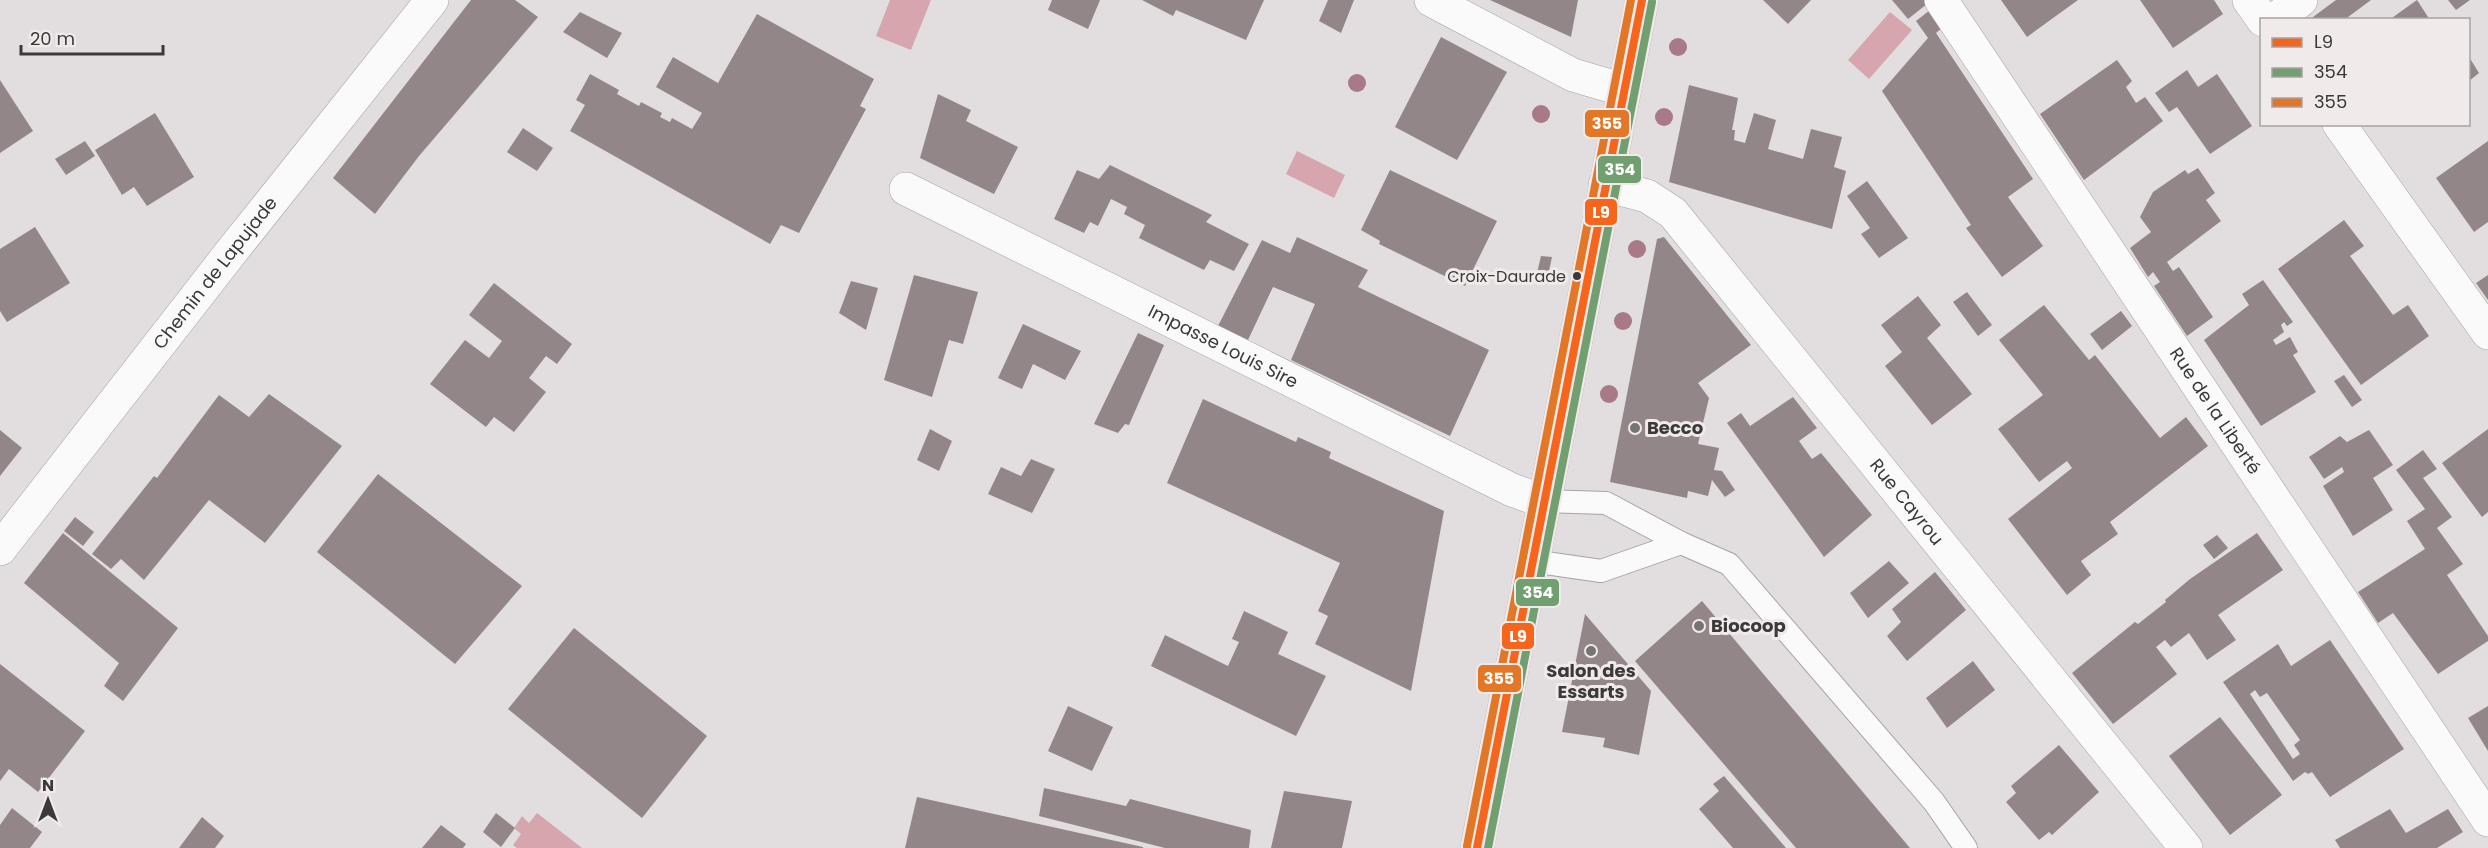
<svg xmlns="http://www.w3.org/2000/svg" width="2488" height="848" viewBox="0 0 2488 848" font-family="Poppins,sans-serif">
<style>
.water{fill:#d6a5ae}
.building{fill:#938689;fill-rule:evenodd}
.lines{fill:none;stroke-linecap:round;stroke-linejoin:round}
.service-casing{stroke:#a5a3a3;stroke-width:24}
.minor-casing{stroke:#a5a3a3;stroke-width:34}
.primary-casing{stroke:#bfbdbd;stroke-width:34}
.service{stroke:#fbfafa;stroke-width:22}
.minor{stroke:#fbfafa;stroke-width:33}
.primary{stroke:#f6f1f2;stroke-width:33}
.bus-1-casing{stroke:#f0eaeb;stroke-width:12}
.bus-2-casing{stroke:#f0eaeb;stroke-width:12}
.bus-3-casing{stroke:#f0eaeb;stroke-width:12}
.bus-1{stroke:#f5651c;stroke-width:8}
.bus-2{stroke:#729f70;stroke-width:8}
.bus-3{stroke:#e27827;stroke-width:8}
.tree{fill:#a87986}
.bus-dot{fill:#3b3939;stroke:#f0eaeb;stroke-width:2}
.poi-dot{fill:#757373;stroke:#f0eaeb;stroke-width:2}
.labels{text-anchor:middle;stroke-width:6;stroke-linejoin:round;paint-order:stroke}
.bus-label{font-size:16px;fill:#3b3939;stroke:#f0eaeb;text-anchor:end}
.street-label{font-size:18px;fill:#3b3939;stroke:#f0eaeb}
.poi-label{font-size:18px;font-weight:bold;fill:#3b3939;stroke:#f0eaeb;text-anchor:start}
.line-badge{stroke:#f0eaeb;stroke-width:2}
.badge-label{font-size:16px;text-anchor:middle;font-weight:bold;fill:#fff}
</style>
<rect width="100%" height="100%" fill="#e2dedf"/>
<g class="water">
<polygon points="890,0 931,0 911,50 876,36"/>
<polygon points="1890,12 1912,30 1869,79 1848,60"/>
<polygon points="1297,151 1345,175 1334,198 1286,174"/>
<polygon points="537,813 582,848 517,848 513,845 521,834 514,828 522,816 529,823"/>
</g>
<g class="building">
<polygon points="471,0 515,0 538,17 419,156 375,214 333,178"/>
<polygon points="1052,0 1100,0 1088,29 1048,10"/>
<polygon points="1142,0 1264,0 1246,40 1176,10 1173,16"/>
<polygon points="1328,0 1354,0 1341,33 1319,21"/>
<polygon points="1490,0 1578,0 1571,37"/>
<polygon points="1763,0 1811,0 1788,24"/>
<polygon points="1892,0 1924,0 1927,4 1908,19"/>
<polygon points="2001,0 2078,0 2027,37"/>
<polygon points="2140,0 2214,0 2223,14 2173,48"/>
<polygon points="2336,0 2371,0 2344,20 2309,20"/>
<polygon points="2417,0 2430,20 2389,20"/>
<polygon points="2448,0 2470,0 2456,10"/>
<polygon points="1930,10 1942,28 1936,33 2033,179 2008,197 2043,246 2002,277 1966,228 1971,225 1882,91 1928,38 1916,21"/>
<polygon points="580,12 622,33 607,58 563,32"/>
<polygon points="757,14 874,79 860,106 866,109 799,233 781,225 770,244 570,131 585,105 576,100 590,74 619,90 617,94 639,106 641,102 662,113 660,117 670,122 672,118 692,129 702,113 656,87 673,57 718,83"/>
<polygon points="1441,37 1507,72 1457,160 1395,127"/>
<polygon points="2469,57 2479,73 2469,81"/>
<polygon points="2117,60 2132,81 2126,87 2136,103 2145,97 2163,121 2084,180 2040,114"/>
<polygon points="2187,70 2198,87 2217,74 2252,126 2210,154 2177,107 2169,112 2155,93"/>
<polygon points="0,80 33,131 0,153"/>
<polygon points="1689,85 1738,98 1732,130 1735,130 1734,140 1745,143 1754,113 1776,120 1768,149 1803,159 1811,129 1842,137 1834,167 1846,171 1832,229 1669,182"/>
<polygon points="938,94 971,110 966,121 1018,147 994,194 920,158"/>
<polygon points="155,113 194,177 147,206 134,187 122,195 95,150"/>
<polygon points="523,128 553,148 537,171 507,152"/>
<polygon points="85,141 95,156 66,175 55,159"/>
<polygon points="2488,141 2488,222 2474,232 2436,178"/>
<polygon points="1110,165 1212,215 1206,222 1249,244 1234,271 1210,260 1204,270 1139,238 1145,225 1124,214 1127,207 1111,199 1098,226 1090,222 1084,233 1054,219 1077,170 1099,179"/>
<polygon points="2198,168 2215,193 2206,200 2221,221 2167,262 2173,271 2179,267 2213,317 2187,336 2154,286 2160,282 2153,272 2148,277 2130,248 2151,232 2140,217 2153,192 2185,170 2188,174"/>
<polygon points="1390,170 1497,221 1465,286 1379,244 1380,241 1361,230"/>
<polygon points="1867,181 1908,238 1879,258 1861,234 1870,228 1847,196"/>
<polygon points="2344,220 2364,246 2350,256 2372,286 2393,315 2408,305 2429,336 2361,385 2278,269"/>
<polygon points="35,227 70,283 7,322 0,311 0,249"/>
<polygon points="1297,237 1368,270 1358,287 1489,350 1450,436 1291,360 1315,304 1273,287 1248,340 1218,326 1262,240 1290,253"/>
<polygon points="1664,237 1751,345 1698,383 1709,398 1698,444 1719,448 1714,470 1722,471 1735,490 1725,497 1712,480 1708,496 1688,491 1687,498 1610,482 1657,239"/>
<polygon points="1541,256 1552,257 1546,285 1535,282"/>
<polygon points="914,275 978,292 963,344 949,340 932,397 884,380"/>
<polygon points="2488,275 2488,300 2476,283"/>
<polygon points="2263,280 2293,322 2287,326 2284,322 2281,325 2284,332 2273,340 2276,345 2290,337 2298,352 2293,355 2316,392 2261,426 2204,340 2249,305 2242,294"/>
<polygon points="851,281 878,288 866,330 839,313"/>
<polygon points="494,283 572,344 557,364 546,356 529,378 546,392 514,432 494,417 486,427 430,384 465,340 489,358 502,341 469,315"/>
<polygon points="1967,292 1992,325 1978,336 1953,302"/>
<polygon points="1918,296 1941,325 1927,338 1972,394 1932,425 1885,366 1902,352 1881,325"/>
<polygon points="2044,305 2089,360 2095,355 2160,438 2186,417 2208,446 2110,522 2118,534 2081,561 2091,575 2067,595 2008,519 2072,468 2067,461 2039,482 1998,429 2043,395 1999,340"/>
<polygon points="2121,311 2132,326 2102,350 2090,334"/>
<polygon points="1023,324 1081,351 1065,380 1033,364 1022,389 998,378"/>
<polygon points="1138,333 1164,345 1129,425 1125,424 1118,433 1094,424"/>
<polygon points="2344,375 2362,400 2352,407 2334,381"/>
<polygon points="269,394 342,446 265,543 209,500 144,580 121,559 111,569 92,554 154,476 157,478 219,395 249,417"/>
<polygon points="1793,397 1817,428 1799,441 1812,459 1821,453 1872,515 1824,557 1727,423 1741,413 1750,426"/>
<polygon points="1203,399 1296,442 1298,437 1331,452 1329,458 1444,511 1411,691 1315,644 1328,616 1318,611 1340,563 1167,483"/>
<polygon points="930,429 952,441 939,471 917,460"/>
<polygon points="2488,429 2488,512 2482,517 2442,463"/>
<polygon points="0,430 22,448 0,476"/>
<polygon points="2369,430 2393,465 2373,478 2393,510 2353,536 2323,486 2344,472 2342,467 2324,479 2309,457 2340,436 2347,442"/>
<polygon points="2423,450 2437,469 2423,478 2452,517 2437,528 2463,564 2447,575 2488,636 2488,641 2438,674 2393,613 2378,623 2358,592 2425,549 2407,521 2425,509 2396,470"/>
<polygon points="1031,459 1055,469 1032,513 988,494 1001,467 1021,476"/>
<polygon points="378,474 522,586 455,664 317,552"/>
<polygon points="75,517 94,532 83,546 64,531"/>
<polygon points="63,533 178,628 123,701 104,686 119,663 24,583"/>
<polygon points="2257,533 2283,570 2218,615 2236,640 2207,660 2189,633 2171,647 2165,640 2156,647 2177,674 2113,724 2072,673 2135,622 2138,624 2166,602 2165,600 2190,579"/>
<polygon points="2217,535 2228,548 2214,559 2203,545"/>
<polygon points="1889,561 1909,583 1868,618 1850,593"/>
<polygon points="1935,572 1966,610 1907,661 1887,636 1901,622 1892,609"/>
<polygon points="1702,601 1910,848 1796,848 1635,661"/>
<polygon points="1244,611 1288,632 1278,654 1326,676 1296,736 1151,666 1165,635 1228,666 1239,642 1232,639"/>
<polygon points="1585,614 1651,691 1639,755 1603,747 1605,738 1562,732"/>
<polygon points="574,628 707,736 642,818 508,709"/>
<path d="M 2330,640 L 2404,749 L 2330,797 L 2312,772 L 2308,774 L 2305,772 L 2293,781 L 2223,682 L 2278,644 L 2291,666 ZM 2255,690 L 2260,697 L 2267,693 L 2300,740 L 2294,745 L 2300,754 L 2293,759 L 2250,694 Z"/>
<polygon points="1973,661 1995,690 1947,728 1926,698"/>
<polygon points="0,664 85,731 38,792 9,769 0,781"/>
<polygon points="1068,706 1113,727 1092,771 1048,751"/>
<polygon points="2488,706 2488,751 2468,718"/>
<polygon points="2220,717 2282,795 2230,835 2169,756"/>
<polygon points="2059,745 2099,792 2052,835 2049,832 2039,840 2006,802 2016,793 2011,786"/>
<polygon points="1724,776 1786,848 1733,848 1699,809 1719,791 1713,784"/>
<polygon points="1044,788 1126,806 1130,799 1251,830 1249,848 1165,848 1039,816"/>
<polygon points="1284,791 1352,801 1342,848 1271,848"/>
<polygon points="917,797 1143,847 1143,848 905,848"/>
<polygon points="12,808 42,832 30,848 0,848 0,825"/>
<polygon points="2390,809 2406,833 2448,809 2463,832 2437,848 2340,848 2335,840"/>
<polygon points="496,813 515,828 501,847 483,832"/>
<polygon points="202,817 224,836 215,848 179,848"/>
<polygon points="441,825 466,844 463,848 422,848"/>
</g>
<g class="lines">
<g class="service-casing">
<g id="service">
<polyline points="1543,501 1606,503 1681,543 1729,564 1934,802 1966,848"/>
<polyline points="1532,561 1601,571 1681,543"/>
</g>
</g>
<g class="minor-casing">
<g id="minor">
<polyline points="1431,0 1573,75 1624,90"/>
<path id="s1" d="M 1941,0 L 2488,820"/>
<polyline points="2249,0 2263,20"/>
<polyline points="2274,20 2301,0"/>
<polyline points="2339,124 2488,333"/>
<path id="s2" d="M 1605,185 L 1647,196 L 1673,213 L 2186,848"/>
<path id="s3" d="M 906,189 L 1512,490 L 1543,501"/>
<path id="s4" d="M 0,549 L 228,256 L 432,0"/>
</g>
</g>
<g class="primary-casing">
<polyline id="primary" points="1477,848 1642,0"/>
</g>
<use href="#service" class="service"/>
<use href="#minor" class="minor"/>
<use href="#primary" class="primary"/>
<g class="bus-1-casing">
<polyline id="bus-1" points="1477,848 1642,0"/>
</g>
<g class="bus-2-casing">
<polyline id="bus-2" points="1488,848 1652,2"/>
</g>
<g class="bus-3-casing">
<polyline id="bus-3" points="1467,846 1631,0"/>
</g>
<use href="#bus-1" class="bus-1"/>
<use href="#bus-2" class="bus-2"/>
<use href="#bus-3" class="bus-3"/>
</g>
<g class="tree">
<circle cx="1678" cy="47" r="9"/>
<circle cx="1357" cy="83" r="9"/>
<circle cx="1541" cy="114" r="9"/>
<circle cx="1664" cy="117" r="9"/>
<circle cx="1637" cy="249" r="9"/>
<circle cx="1623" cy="321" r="9"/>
<circle cx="1609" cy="394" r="9"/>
</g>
<circle class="bus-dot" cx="1577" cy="276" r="5"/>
<g class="poi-dot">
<circle cx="1635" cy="428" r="6"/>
<circle cx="1699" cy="626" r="6"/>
<circle cx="1591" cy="651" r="6"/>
</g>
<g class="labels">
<g class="bus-label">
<text x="1566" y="282">Croix-Daurade</text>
</g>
<g class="street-label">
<text dy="6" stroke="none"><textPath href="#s4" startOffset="350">Chemin de Lapujade</textPath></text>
<text dy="6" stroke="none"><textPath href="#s3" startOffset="354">Impasse Louis Sire</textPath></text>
<text dy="6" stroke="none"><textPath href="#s1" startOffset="494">Rue de la Liberté</textPath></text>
<text dy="6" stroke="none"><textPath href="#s2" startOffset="446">Rue Cayrou</textPath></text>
</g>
<g class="poi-label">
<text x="1647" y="434">Becco</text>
<text x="1711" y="632">Biocoop</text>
<text x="1591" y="677" text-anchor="middle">Salon des<tspan x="1591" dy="21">Essarts</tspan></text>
</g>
</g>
<g class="line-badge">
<rect x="1584" y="109" width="46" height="29" rx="6" fill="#e27827"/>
<rect x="1597" y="155" width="45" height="29" rx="6" fill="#729f70"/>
<rect x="1584" y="198" width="34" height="28" rx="6" fill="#f5651c"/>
<rect x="1515" y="578" width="45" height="29" rx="6" fill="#729f70"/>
<rect x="1501" y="622" width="34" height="28" rx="6" fill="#f5651c"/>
<rect x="1477" y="664" width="45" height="29" rx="6" fill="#e27827"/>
</g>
<g class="badge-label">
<text x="1607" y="129">355</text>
<text x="1620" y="175">354</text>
<text x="1601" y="218">L9</text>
<text x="1538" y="598">354</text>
<text x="1518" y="642">L9</text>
<text x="1499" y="684">355</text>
</g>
<rect x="2260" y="18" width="210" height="108" fill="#f0eaeb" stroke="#a8a3a4" stroke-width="1.5"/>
<rect x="2272" y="38" width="30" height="9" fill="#f5651c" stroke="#a8a3a4" stroke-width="1.5"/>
<text x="2314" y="48" font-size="18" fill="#3b3939">L9</text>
<rect x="2272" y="68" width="30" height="9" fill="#729f70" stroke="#a8a3a4" stroke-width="1.5"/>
<text x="2314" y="78" font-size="18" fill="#3b3939">354</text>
<rect x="2272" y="98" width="30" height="9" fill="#e27827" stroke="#a8a3a4" stroke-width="1.5"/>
<text x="2314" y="108" font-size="18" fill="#3b3939">355</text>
<g transform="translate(48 800)" stroke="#f0eaeb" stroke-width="4.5" paint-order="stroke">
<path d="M0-4.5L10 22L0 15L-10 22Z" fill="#3b3939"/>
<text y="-9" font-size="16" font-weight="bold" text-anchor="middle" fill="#3b3939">N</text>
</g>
<path d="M21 45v9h142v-9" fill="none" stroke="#3b3939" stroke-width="3"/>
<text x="30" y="45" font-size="18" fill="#3b3939" stroke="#f0eaeb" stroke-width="4.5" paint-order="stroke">20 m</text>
</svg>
